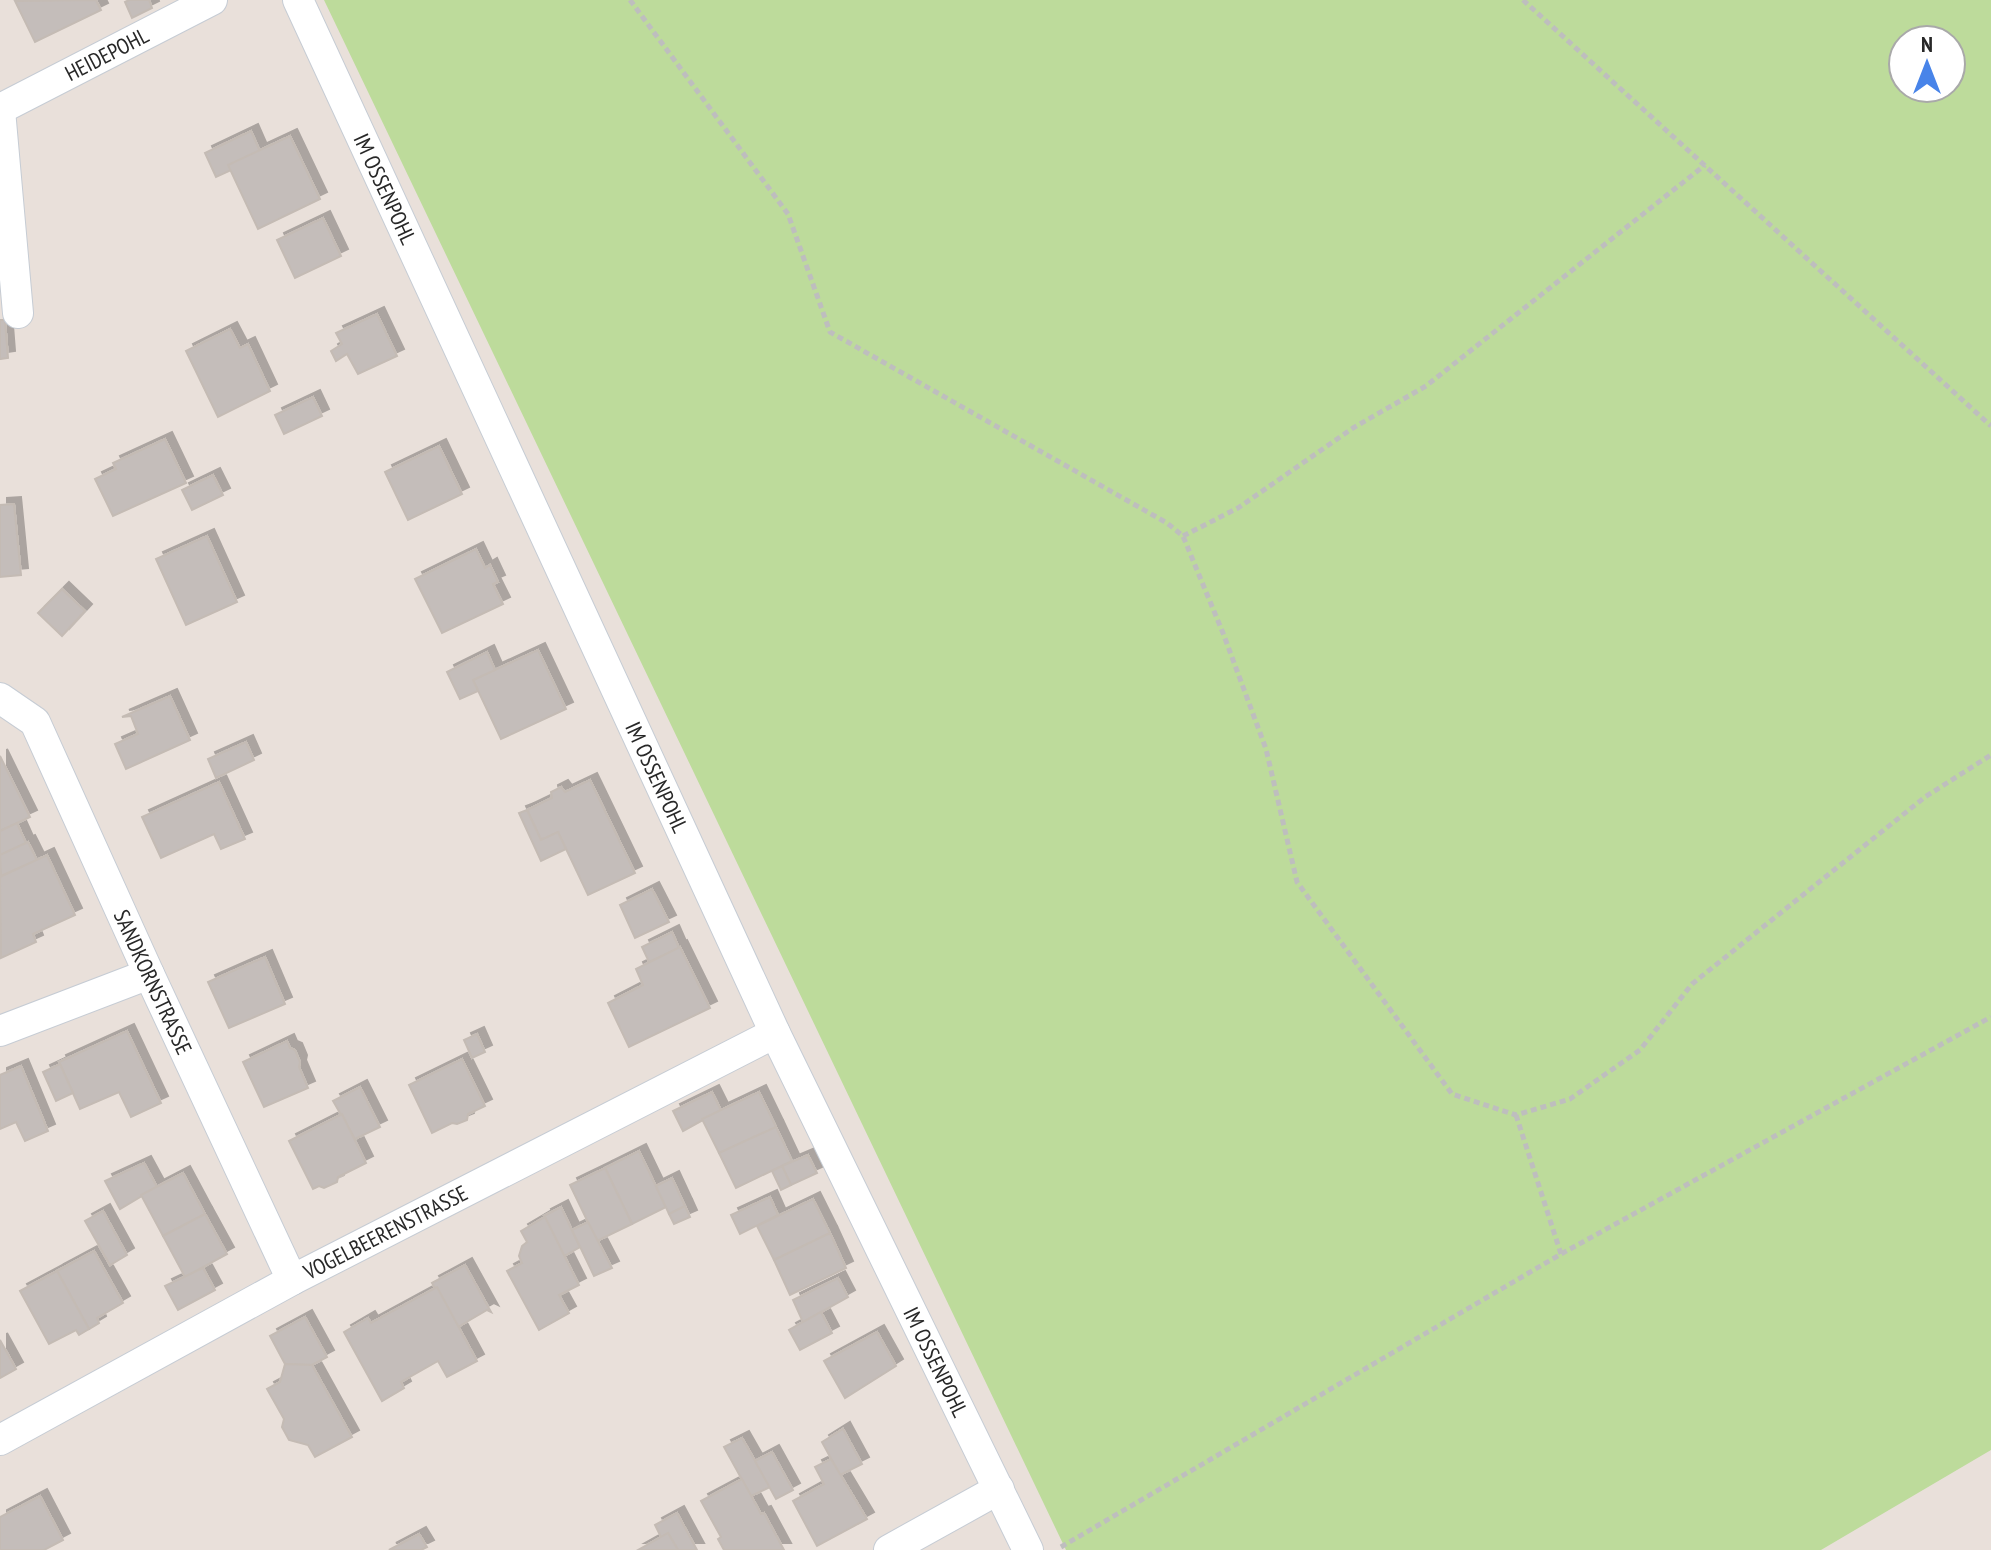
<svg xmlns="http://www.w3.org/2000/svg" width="1991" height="1550" viewBox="0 0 1991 1550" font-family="'PT Sans Narrow',sans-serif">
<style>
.green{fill:#bddb9b;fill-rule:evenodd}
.building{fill:#c4bdba;stroke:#c4bbb4;stroke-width:2;filter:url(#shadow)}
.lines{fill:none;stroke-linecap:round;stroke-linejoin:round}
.minor-casing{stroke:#c6ccd4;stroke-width:32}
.path{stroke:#bebebe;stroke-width:5;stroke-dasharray:6 4;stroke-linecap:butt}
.minor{stroke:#fff;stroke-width:30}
.labels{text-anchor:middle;stroke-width:7;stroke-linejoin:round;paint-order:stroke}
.street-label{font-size:22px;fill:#282828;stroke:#fff}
</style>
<defs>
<filter id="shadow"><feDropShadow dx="7" dy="-7" stdDeviation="0" flood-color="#0004"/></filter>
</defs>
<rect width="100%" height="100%" fill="#e9e0da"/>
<path class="green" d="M 324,0 L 1991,0 L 1991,1450 L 1821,1550 L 1066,1550 ZM 1903,40 L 1951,40 L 1951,88 L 1903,88 Z"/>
<g class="building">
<polygon points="96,0 101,10 35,42 15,1"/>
<polygon points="129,0 149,0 152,8 132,18 125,2"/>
<polygon points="251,131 262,156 216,177 205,153"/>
<polygon points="290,136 320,199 258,229 228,165"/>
<polygon points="323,218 341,256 295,278 277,240"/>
<polygon points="377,314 397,356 358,374 347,354 336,361 331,351 342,344 336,333"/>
<polygon points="0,320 5,320 8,358 0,359"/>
<polygon points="230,329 240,348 248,344 270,391 218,417 186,351"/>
<polygon points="313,397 322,416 284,434 275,415"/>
<polygon points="165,439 186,483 113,516 95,479 116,469 113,463"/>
<polygon points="439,446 462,494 408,520 385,472"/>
<polygon points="213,475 223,495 192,510 182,490"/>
<polygon points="14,504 21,575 0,577 0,505"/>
<polygon points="207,536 237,602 186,625 156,559"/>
<polygon points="476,549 485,568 490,565 498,582 493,584 503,604 442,633 415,579"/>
<polygon points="62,589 85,611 62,636 38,613"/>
<polygon points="538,650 566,709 501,739 473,680"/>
<polygon points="487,652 495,670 473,680 478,691 460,699 447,672"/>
<polygon points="170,696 190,740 126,769 115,744 138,734 131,716 122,717"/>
<polygon points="246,742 254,760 216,778 208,759"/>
<polygon points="0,756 30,817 0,831"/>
<polygon points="590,780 635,873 588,895 558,832 541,840 527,810 552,798 551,792 561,787 565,792"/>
<polygon points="219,782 245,839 221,849 214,834 161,858 142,817"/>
<polygon points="527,810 541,840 558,832 566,849 541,861 519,813"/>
<polygon points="17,823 26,843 0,855 0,831"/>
<polygon points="28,842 37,860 1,876 0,855"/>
<polygon points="47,855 75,915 33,934 36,942 1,958 0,877"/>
<polygon points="652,889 669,922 635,938 620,905"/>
<polygon points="672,932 679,948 649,962 642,947"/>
<polygon points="680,947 710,1008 629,1047 608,1003 643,985 636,969"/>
<polygon points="265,957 285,1004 229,1028 208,982"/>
<polygon points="127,1031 161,1103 131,1117 119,1092 80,1109 59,1062"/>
<polygon points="477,1034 485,1052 472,1058 464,1040"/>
<polygon points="287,1041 290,1048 295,1050 300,1062 299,1067 308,1088 264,1107 243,1062"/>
<polygon points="462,1059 485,1106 468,1114 467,1120 457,1124 452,1123 432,1133 409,1085"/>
<polygon points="60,1064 73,1093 56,1101 43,1072"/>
<polygon points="21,1066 48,1131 25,1141 16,1122 0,1129 0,1075"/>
<polygon points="360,1087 380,1127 355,1139 333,1101"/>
<polygon points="712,1092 721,1110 683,1131 673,1111"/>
<polygon points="759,1092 776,1127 719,1153 702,1119"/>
<polygon points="342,1114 366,1163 338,1177 337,1182 324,1188 319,1186 313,1189 289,1141"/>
<polygon points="776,1127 792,1161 736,1188 719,1153"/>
<polygon points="639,1151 666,1207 632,1224 605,1168"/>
<polygon points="808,1155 817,1173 791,1185 782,1166"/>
<polygon points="144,1163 157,1187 120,1209 105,1181"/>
<polygon points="782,1166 791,1185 781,1190 772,1171"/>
<polygon points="605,1168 632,1224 597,1241 570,1185"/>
<polygon points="183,1173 205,1214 163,1236 141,1195"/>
<polygon points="672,1178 685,1206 669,1214 656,1186"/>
<polygon points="770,1197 778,1215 740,1234 731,1215"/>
<polygon points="813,1199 830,1233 774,1260 757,1226"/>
<polygon points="685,1206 690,1217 674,1224 669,1214"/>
<polygon points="561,1207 580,1247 564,1256 544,1216"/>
<polygon points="103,1211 127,1255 110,1265 85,1221"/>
<polygon points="205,1214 227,1254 185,1277 163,1236"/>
<polygon points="545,1217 579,1285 559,1295 569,1313 539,1330 507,1271 522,1263 519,1256 522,1246 527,1242 521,1231"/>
<polygon points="588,1222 612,1268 594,1276 572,1230"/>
<polygon points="830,1233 846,1268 790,1295 774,1260"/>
<polygon points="94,1251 123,1303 97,1318 99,1323 89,1329 57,1271"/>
<polygon points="465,1265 491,1312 487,1310 458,1327 432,1283"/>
<polygon points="203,1268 215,1290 178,1310 165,1286"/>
<polygon points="57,1271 89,1329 79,1335 76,1330 49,1344 20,1291"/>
<polygon points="838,1278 848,1297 803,1322 793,1300"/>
<polygon points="437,1287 477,1361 447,1377 438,1361 401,1382 404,1388 382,1401 344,1332 368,1318 371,1323"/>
<polygon points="821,1312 832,1333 800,1350 789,1330"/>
<polygon points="305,1317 327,1357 312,1365 285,1364 270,1336"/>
<polygon points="877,1332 896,1366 845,1398 824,1361"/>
<polygon points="0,1340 16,1369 0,1378"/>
<polygon points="285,1364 312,1365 352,1437 315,1457 308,1445 289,1440 282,1427 284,1419 267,1389 280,1382"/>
<polygon points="843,1429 862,1464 840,1475 822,1442"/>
<polygon points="742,1438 770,1487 751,1496 724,1447"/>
<polygon points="772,1452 793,1490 776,1499 755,1461"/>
<polygon points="831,1459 867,1519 817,1546 793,1501 824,1484 815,1467"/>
<polygon points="742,1479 761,1514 764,1513 784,1550 724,1550 718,1539 721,1537 701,1501"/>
<polygon points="40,1496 63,1540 44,1550 0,1550 0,1517"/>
<polygon points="677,1513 697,1550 678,1550 668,1533 661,1537 655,1525"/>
<polygon points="668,1533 678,1550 638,1550 661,1537"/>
<polygon points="419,1534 427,1547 421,1550 389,1550"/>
</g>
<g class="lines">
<g class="minor-casing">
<g id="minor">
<path id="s1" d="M 298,0 L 775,1033 L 1028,1550"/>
<path id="s2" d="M 0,109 L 212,0"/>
<polyline points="0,110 18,313"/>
<path id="s3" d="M 0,698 L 35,722 L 149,974 L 292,1280"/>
<polyline points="0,1031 149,974"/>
<path id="s4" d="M 0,1440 L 292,1280 L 775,1033"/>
<polyline points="889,1550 999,1489"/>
</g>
</g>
<g class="path">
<polyline points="630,0 788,214 830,332 1167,523 1183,536 1223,633 1266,749 1297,882 1452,1094 1516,1115 1570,1099 1640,1050 1692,984 1925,797 1991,755"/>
<polyline points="1523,0 1991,426"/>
<polyline points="1183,536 1238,508 1353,428 1426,386 1705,165"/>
<polyline points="1516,1115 1561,1254"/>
<polyline points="1061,1547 1561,1254 1991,1017"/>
</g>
<use href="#minor" class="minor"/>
</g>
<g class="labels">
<g class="street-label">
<text dy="8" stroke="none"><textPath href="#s2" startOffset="120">HEIDEPOHL</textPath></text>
<text dy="8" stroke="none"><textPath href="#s1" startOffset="208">IM OSSENPOHL</textPath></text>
<text dy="8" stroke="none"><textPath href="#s1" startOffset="856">IM OSSENPOHL</textPath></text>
<text dy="8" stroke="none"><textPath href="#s3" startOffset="328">SANDKORNSTRASSE</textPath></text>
<text dy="8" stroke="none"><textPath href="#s4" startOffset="438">VOGELBEERENSTRASSE</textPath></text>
<text dy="8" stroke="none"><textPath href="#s1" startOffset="1504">IM OSSENPOHL</textPath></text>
</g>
</g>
<g transform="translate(1927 64)"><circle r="38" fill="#ffffff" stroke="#a9a9a9" stroke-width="2"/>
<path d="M0-6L14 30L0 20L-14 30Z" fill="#4884e9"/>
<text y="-12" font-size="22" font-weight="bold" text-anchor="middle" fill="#282828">N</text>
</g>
</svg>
